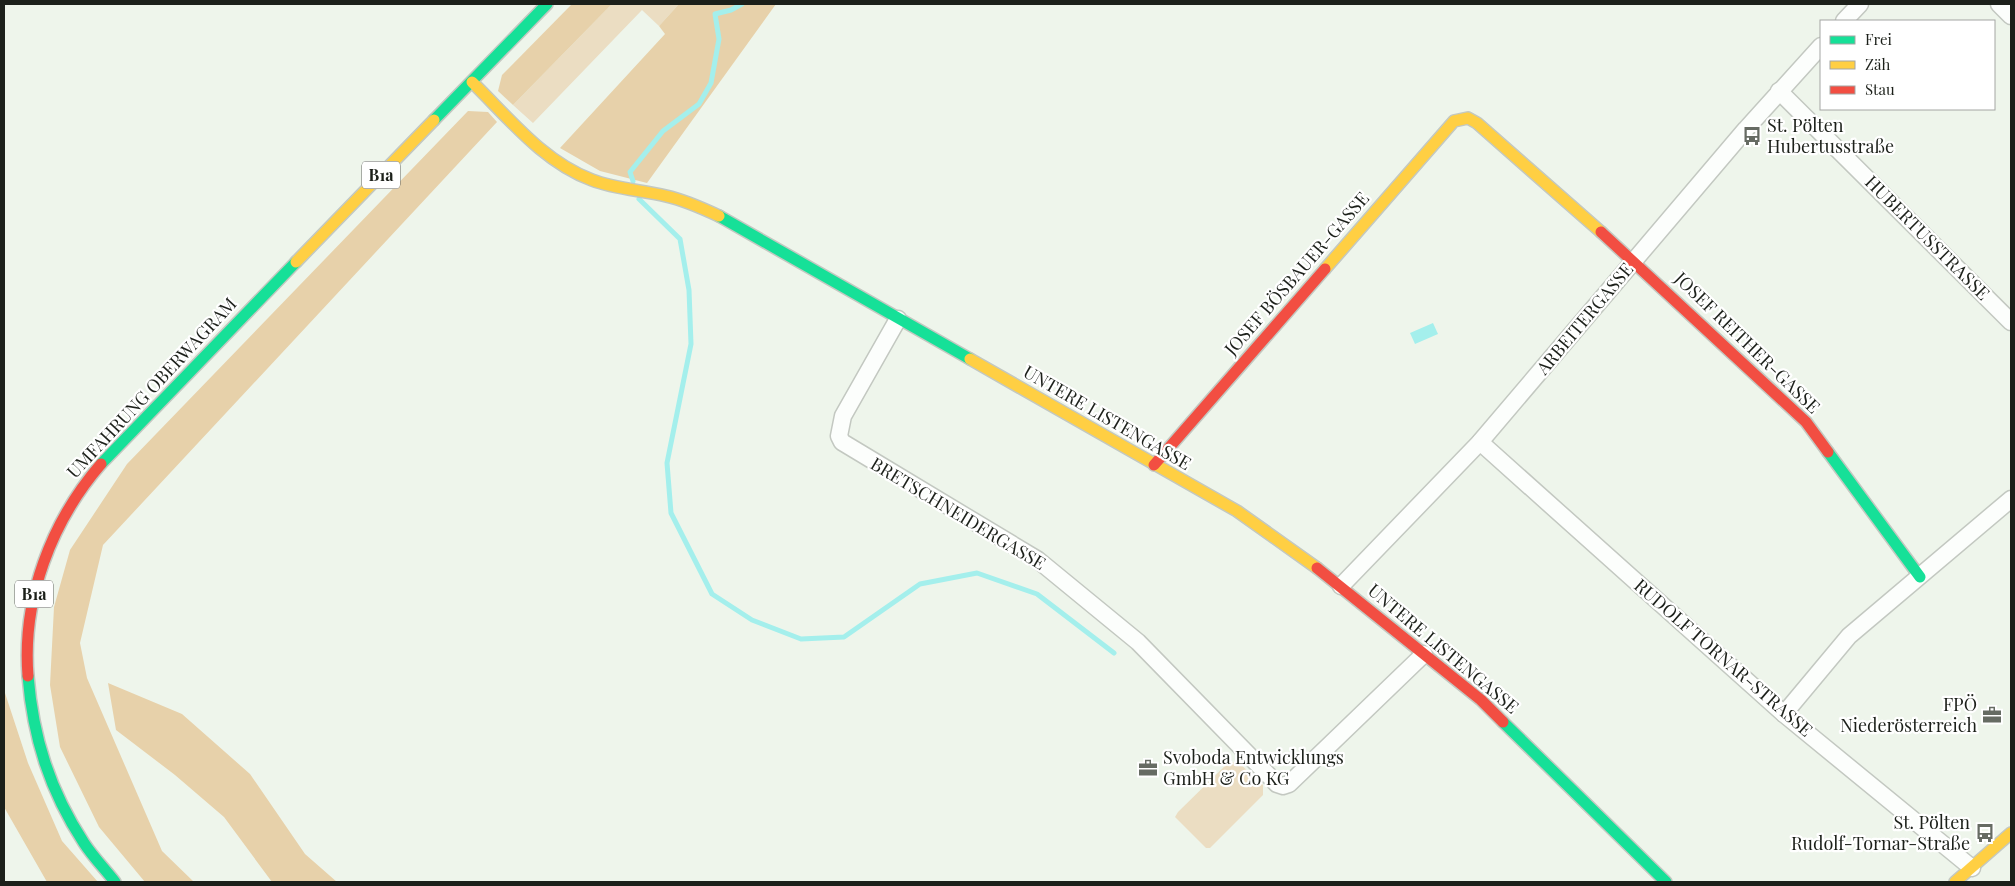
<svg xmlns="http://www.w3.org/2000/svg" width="2015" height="886" viewBox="0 0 2015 886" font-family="'Playfair Display',serif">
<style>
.green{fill:#ebddc2}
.forest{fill:#e7d1aa}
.water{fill:#a4efec}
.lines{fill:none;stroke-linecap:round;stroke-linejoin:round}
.stream{stroke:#a4efec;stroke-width:5}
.street-casing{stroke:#c3c8c1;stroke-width:19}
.fast-casing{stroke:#c3c8c1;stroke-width:14}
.slow-casing{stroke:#c3c8c1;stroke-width:14}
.jam-casing{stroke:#c3c8c1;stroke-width:14}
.street{stroke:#fcfefc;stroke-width:16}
.fast{stroke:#16e098;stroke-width:11}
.slow{stroke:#ffcf43;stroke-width:11}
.jam{stroke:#f24e42;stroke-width:11}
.labels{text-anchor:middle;stroke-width:4.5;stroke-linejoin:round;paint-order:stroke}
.shield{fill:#fff;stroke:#60635f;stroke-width:1}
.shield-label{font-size:16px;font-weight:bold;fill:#1c201a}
.poi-label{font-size:18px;fill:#1c201a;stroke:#fff;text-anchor:start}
.street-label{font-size:18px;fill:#1c201a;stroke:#fff}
</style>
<rect width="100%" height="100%" fill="#eef5eb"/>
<g class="green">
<polygon points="612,4 679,4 659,26 642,10 533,123 513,105"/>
<polygon points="1229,762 1239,763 1263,785 1263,795 1210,848 1206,848 1175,817 1178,812"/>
</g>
<g class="forest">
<polygon points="572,4 612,4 513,105 498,91 502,75"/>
<polygon points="679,4 776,4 647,183 600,171 560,148 665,34 659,26"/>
<polygon points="468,111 488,112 497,122 103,545 80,643 87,678 162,851 194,882 145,882 99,827 60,747 50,685 54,607 70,550 127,464"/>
<polygon points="108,683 182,714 250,774 305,854 337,882 272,882 224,817 175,775 116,730"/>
<polygon points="4,690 28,763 62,841 98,882 47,882 4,807"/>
</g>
<polygon class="water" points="1433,323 1438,334 1415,344 1410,333"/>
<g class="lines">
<g class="stream">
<polyline points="633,181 630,172 663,131 699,104 711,83 719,39 715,14 731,10 742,4"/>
<polyline points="639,199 680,239 689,290 691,344 667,463 671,513 712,594 752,620 801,639 844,637 920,584 977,573 1037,594 1114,653"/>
</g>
<g class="street-casing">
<g id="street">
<polyline points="1999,4 2011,16"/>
<polyline points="1844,21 1860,4"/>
<polyline points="1779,91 2011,322"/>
<polyline points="898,319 843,416 839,436 842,442 1038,560 1138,642 1277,784 1283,786 1289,784 1424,654"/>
<polyline points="1480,442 1784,714 1972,868"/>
<polyline points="1341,586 1480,442 1746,129 1821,46"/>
<polyline points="1784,714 1849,636 2011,499"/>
</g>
</g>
<g class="fast-casing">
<g id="fast">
<polyline points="434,120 547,4"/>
<polyline points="719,216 970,359"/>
<polyline points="1828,452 1920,577"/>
<polyline points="101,464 296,262"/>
<path d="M 28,676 C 33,738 50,791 84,843 C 93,857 105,869 115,882"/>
<polyline points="1503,722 1666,882"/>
</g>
</g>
<g class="slow-casing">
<g id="slow">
<path d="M 472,82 C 508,117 543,162 592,180 C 615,189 641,190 666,196 C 684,200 702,208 719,216"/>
<polyline points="296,262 434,120"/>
<polyline points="1325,269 1454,121 1468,118 1477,123 1601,232"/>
<polyline points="970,359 1237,511 1317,568"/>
<polyline points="1955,882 2011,833"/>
</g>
</g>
<g class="jam-casing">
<g id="jam">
<polyline points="1601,232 1806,422 1828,452"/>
<polyline points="1154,465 1325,269"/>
<polyline points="1317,568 1481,700 1503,722"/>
<path d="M 28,676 C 22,599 51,522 101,464"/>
</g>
</g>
<use href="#street" class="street"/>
<use href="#fast" class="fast"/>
<use href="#slow" class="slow"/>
<use href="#jam" class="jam"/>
</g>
<defs>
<g id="bus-bare" transform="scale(1.5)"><path d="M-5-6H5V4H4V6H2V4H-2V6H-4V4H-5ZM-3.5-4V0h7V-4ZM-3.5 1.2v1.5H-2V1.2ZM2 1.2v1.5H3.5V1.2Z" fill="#666b63" stroke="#fff" stroke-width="2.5" paint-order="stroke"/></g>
<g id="office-bare" transform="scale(1.5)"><path d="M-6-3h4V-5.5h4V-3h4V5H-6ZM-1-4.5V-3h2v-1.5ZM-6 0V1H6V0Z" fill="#666b63" stroke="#fff" stroke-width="2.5" paint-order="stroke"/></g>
</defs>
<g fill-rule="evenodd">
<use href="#bus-bare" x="1752" y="136"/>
<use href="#office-bare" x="1992" y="715"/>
<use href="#office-bare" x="1148" y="768"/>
<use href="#bus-bare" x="1985" y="833"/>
</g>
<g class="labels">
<g class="shield">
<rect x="362" y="161.5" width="38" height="27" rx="4"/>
<rect x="15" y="580.5" width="38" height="27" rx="4"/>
</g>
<g class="shield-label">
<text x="381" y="181">B1a</text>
<text x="34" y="600">B1a</text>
</g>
<g class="poi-label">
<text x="1767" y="132">St. Pölten<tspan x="1767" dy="21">Hubertusstraße</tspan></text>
<text x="1977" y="711" text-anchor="end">FPÖ<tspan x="1977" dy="21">Niederösterreich</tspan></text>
<text x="1163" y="764">Svoboda Entwicklungs<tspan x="1163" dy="21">GmbH &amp; Co KG</tspan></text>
<text x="1970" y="829" text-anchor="end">St. Pölten<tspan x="1970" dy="21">Rudolf-Tornar-Straße</tspan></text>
</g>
<g class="street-label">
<text transform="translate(1927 238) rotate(45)" y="6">HUBERTUSSTRASSE</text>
<text transform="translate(1297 274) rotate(-49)" y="6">JOSEF BÖSBAUER-GASSE</text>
<text transform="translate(1585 319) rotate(-50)" y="6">ARBEITERGASSE</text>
<text transform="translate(1747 343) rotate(44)" y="6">JOSEF REITHER-GASSE</text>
<text transform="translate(152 388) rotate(-47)" y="6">UMFAHRUNG OBERWAGRAM</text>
<text transform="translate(1107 418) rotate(30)" y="6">UNTERE LISTENGASSE</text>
<text transform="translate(958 514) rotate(31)" y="6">BRETSCHNEIDERGASSE</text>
<text transform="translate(1443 649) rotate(40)" y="6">UNTERE LISTENGASSE</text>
<text transform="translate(1723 658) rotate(41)" y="6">RUDOLF TORNAR-STRASSE</text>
</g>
</g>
<rect width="2015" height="886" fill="none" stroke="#1c201a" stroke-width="10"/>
<rect x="1820" y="20" width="175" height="90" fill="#ffffff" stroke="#a4a6a3"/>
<rect x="1830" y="36" width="25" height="8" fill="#16e098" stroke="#a4a6a3"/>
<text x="1865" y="45" font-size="15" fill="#1c201a">Frei</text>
<rect x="1830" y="61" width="25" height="8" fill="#ffcf43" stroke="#a4a6a3"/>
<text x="1865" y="70" font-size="15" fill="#1c201a">Zäh</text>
<rect x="1830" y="86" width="25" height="8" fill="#f24e42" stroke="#a4a6a3"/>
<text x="1865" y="95" font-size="15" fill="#1c201a">Stau</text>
</svg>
